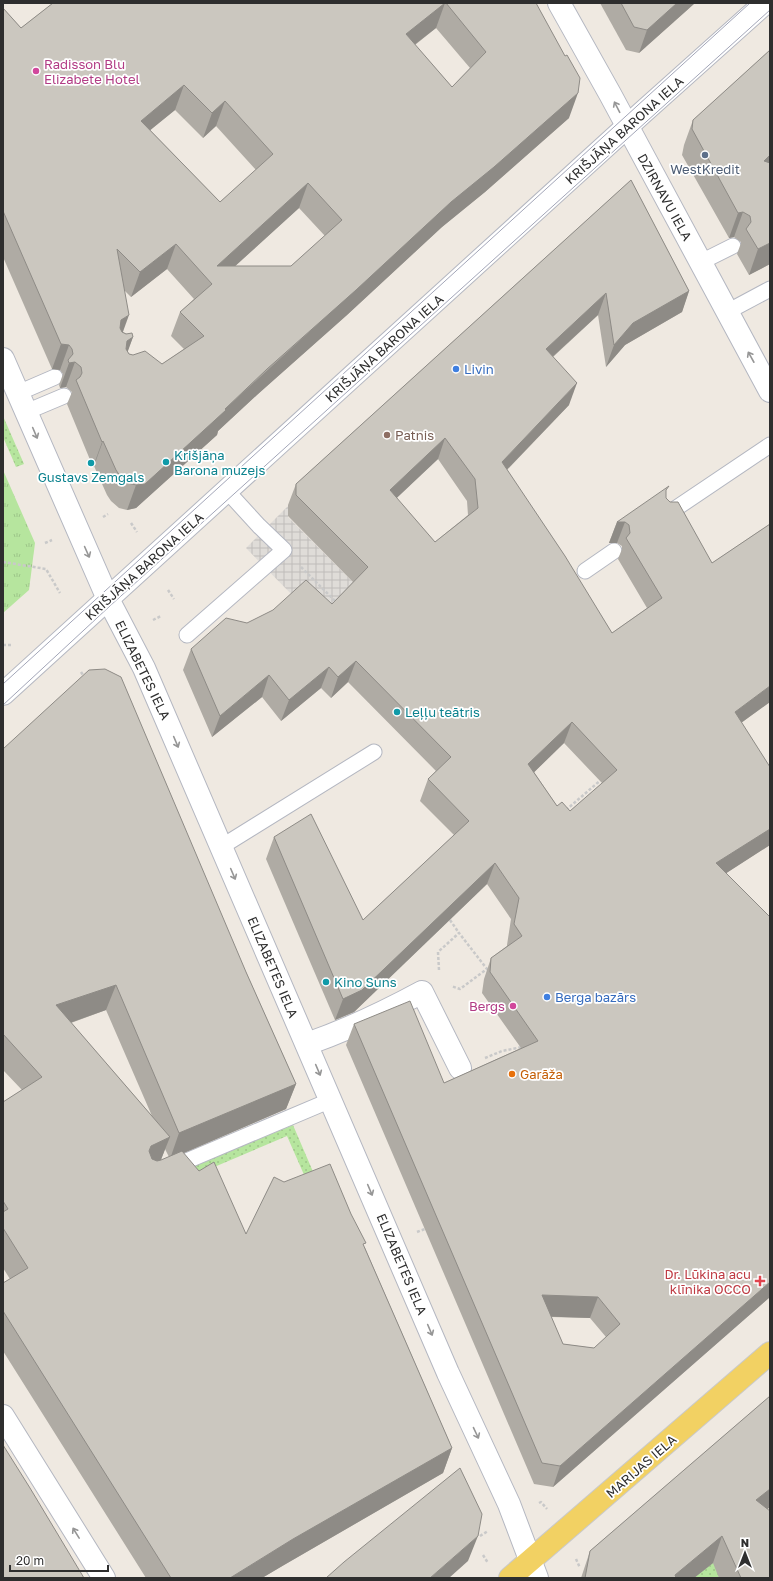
<svg xmlns="http://www.w3.org/2000/svg" width="773" height="1581" viewBox="0 0 773 1581" font-family="'Golos Text',sans-serif">
<style>
.grass{fill:url(#grass-dots)}
.park{fill:url(#park-tufts)}
.plaza{fill:url(#plaza-grid)}
.lines{fill:none;stroke-linecap:round;stroke-linejoin:round}
.service-casing{stroke:#b4b7c1;stroke-width:17}
.pedestrian-casing{stroke:#b4b7c1;stroke-width:24}
.minor-casing{stroke:#b4b7c1;stroke-width:24}
.tertiary-casing{stroke:#b4b7c1;stroke-width:24}
.primary-casing{stroke:#c9c9c9;stroke-width:24}
.path{stroke:#c9c9c9;stroke-width:2.5;stroke-dasharray:3 2;stroke-linecap:butt}
.service{stroke:#fff;stroke-width:15}
.pedestrian{stroke:#fff;stroke-width:22}
.minor{stroke:#fff;stroke-width:22}
.tertiary{stroke:#fff;stroke-width:22}
.primary{stroke:#f2d163;stroke-width:22}
.tram{stroke:#a3a6b8;stroke-width:1}
.wall{fill:#afaba4;fill-rule:evenodd}
.shaded-wall{fill:#8e8b86}
.building{fill:#cbc7bf;stroke:#8e8b86;fill-rule:evenodd}
.oneway{stroke:#969696}
.hotel-dot{fill:#d1479c;stroke:#fff;stroke-width:1.5}
.service-dot{fill:#5c6f8a;stroke:#fff;stroke-width:1.5}
.shop-dot{fill:#3f7fe0;stroke:#fff;stroke-width:1.5}
.education-dot{fill:#8d6e63;stroke:#fff;stroke-width:1.5}
.culture-dot{fill:#0f9aa8;stroke:#fff;stroke-width:1.5}
.food-dot{fill:#e8710a;stroke:#fff;stroke-width:1.5}
.health-dot{fill:#e0444e;stroke:#fff;stroke-width:1.5}
.labels{text-anchor:middle;stroke-width:3.5;stroke-linejoin:round;paint-order:stroke}
.hotel-label{font-size:13px;fill:#b23c85;stroke:#fff;text-anchor:start}
.street-label{font-size:13px;fill:#2e2e2e;stroke:#fff}
.service-label{font-size:13px;fill:#4e5e75;stroke:#fff}
.shop-label{font-size:13px;fill:#366cbe;stroke:#fff;text-anchor:start}
.education-label{font-size:13px;fill:#785e54;stroke:#fff;text-anchor:start}
.culture-label{font-size:13px;fill:#0d838f;stroke:#fff;text-anchor:start}
.food-label{font-size:13px;fill:#c56008;stroke:#fff;text-anchor:start}
.health-label{font-size:13px;fill:#be3a42;stroke:#fff;text-anchor:end}
</style>
<defs>
<pattern id="grass-dots" width="8" height="8" patternUnits="userSpaceOnUse"><rect width="8" height="8" fill="#b6e59e"/><path d="M2 2h.1M6 6h.1" fill="none" stroke="#9dc588" stroke-width="1.8" stroke-linecap="round"/></pattern>
<pattern id="park-tufts" width="24" height="20" patternUnits="userSpaceOnUse"><rect width="24" height="20" fill="#b6e59e"/><path d="M3 7l-1-3M5 7V3M7 7l1-3M15 17l-1-3M17 17v-4M19 17l1-3" fill="none" stroke="#9dc588"/></pattern>
<pattern id="plaza-grid" width="8" height="8" patternUnits="userSpaceOnUse"><rect width="8" height="8" fill="#dfdcd8"/><path d="M0 4h8M4 0v8" fill="none" stroke="#c0bdba"/></pattern>
</defs>
<rect width="100%" height="100%" fill="#efe9e1"/>
<g class="grass">
<polygon points="3,416 24,464 16,467 3,437"/>
<polygon points="293,1125 314,1174 305,1177 287,1136 179,1182 176,1174"/>
<polygon points="715,1554 719,1578 688,1578"/>
</g>
<polygon class="park" points="3,470 35,543 29,590 3,613"/>
<polygon class="plaza" points="289,505 288,517 462,691 298,601 246,548"/>
<g class="lines">
<g class="service-casing">
<g id="service">
<polyline points="701,262 733,246"/>
<polyline points="727,312 770,289"/>
<polyline points="18,393 55,377"/>
<polyline points="26,412 64,396"/>
<polyline points="666,515 770,445"/>
<polyline points="585,571 614,551"/>
<polyline points="187,635 284,550 259,526 227,491"/>
<polyline points="221,847 374,752"/>
<polyline points="170,1168 331,1100"/>
</g>
</g>
<g class="pedestrian-casing">
<path id="pedestrian" d="M 307,1044 C 347,1030 385,1012 422,992 L 460,1068"/>
</g>
<g class="minor-casing">
<g id="minor">
<polyline points="559,3 610,94 770,391"/>
<polyline points="3,359 108,599 144,668 448,1373 509,1504 537,1578"/>
<polyline points="3,1416 104,1578"/>
</g>
</g>
<g class="tertiary-casing">
<polyline id="tertiary" points="3,694 642,113 765,3"/>
</g>
<g class="primary-casing">
<polyline id="primary" points="510,1578 770,1353"/>
</g>
<g class="path">
<polyline points="103,517 108,514"/>
<polyline points="131,523 137,532"/>
<polyline points="45,543 52,540"/>
<polyline points="3,562 46,569 60,593"/>
<polyline points="301,567 337,603"/>
<polyline points="168,590 174,599"/>
<polyline points="153,620 161,616"/>
<polyline points="3,645 13,645"/>
<polyline points="81,672 85,678"/>
<polyline points="566,810 602,779"/>
<polyline points="450,920 459,933"/>
<polyline points="439,970 438,952 459,933 487,969 460,989 451,986"/>
<polyline points="485,1058 502,1051 522,1047"/>
<polyline points="417,1232 425,1229"/>
<polyline points="539,1503 541,1502 547,1509"/>
<polyline points="480,1536 488,1531"/>
<polyline points="483,1555 488,1563"/>
<polyline points="576,1559 580,1568"/>
</g>
<use href="#service" class="service"/>
<use href="#pedestrian" class="pedestrian"/>
<use href="#minor" class="minor"/>
<use href="#tertiary" class="tertiary"/>
<use href="#primary" class="primary"/>
<g class="tram">
<polyline points="3,684 750,3"/>
<polyline points="3,705 111,605 770,10"/>
</g>
</g>
<g class="wall">
<path d="M 53,3 L 536,3 L 569,118 L 485,192 L 442,227 L 347,315 L 258,394 L 218,431 L 217,435 L 136,508 L 127,510 L 119,508 L 111,501 L 107,495 L 94,466 L 93,467 L 67,404 L 72,392 L 66,387 L 60,388 L 59,385 L 63,374 L 60,370 L 52,369 L 3,257 L 3,8 L 21,28 ZM 436,28 L 470,68 L 452,87 L 415,45 ZM 175,110 L 203,138 L 216,126 L 256,170 L 220,202 L 150,130 ZM 299,208 L 325,236 L 291,266 L 235,266 ZM 167,269 L 194,299 L 180,312 L 171,336 L 184,349 L 162,364 L 129,354 L 127,352 L 133,337 L 123,332 L 124,290 L 131,297 Z"/>
<polygon points="600,3 695,3 639,53 626,50"/>
<polygon points="770,50 770,264 749,275 737,254 741,243 741,242 734,237 729,238 682,155 684,145 693,120"/>
<path d="M 631,180 L 689,291 L 682,312 L 625,345 L 606,367 L 598,315 L 553,357 L 569,405 L 507,470 L 612,633 L 647,608 L 618,559 L 622,549 L 622,546 L 617,543 L 609,543 L 617,522 L 666,494 L 666,498 L 712,563 L 770,524 L 770,702 L 741,723 L 770,845 L 726,873 L 770,1297 L 553,1487 L 534,1484 L 346,1045 L 354,1024 L 444,1083 L 521,1048 L 482,993 L 484,979 L 491,958 L 507,946 L 507,945 L 511,919 L 487,884 L 354,1012 L 335,1020 L 266,859 L 274,837 L 363,920 L 454,835 L 420,801 L 428,779 L 436,771 L 348,682 L 331,698 L 321,688 L 281,721 L 262,697 L 212,737 L 183,670 L 191,649 L 247,623 L 332,604 L 353,582 L 288,516 L 288,505 L 296,484 ZM 438,459 L 467,501 L 468,515 L 435,542 L 396,498 ZM 564,743 L 602,783 L 570,811 L 557,806 L 534,772 ZM 551,1317 L 590,1318 L 606,1337 L 594,1348 L 563,1344 Z"/>
<path d="M 3,749 L 246,972 L 296,1084 L 286,1109 L 183,1153 L 246,1234 L 365,1248 L 452,1448 L 443,1473 L 284,1565 L 262,1578 L 146,1578 L 3,1351 L 3,1283 L 10,1279 L 3,1268 L 3,1102 L 22,1090 L 3,1070 ZM 106,1010 L 152,1116 L 71,1023 ZM 165,1149 L 169,1157 L 161,1160 Z"/>
<polygon points="770,1396 770,1507 767,1509 770,1578 719,1578 713,1563 694,1578 581,1578 590,1551"/>
</g>
<g class="shaded-wall">
<polygon points="445,3 436,28 396,59 406,34"/>
<polygon points="677,3 695,3 639,53 647,30"/>
<polygon points="184,85 175,110 132,145 141,121"/>
<polygon points="578,93 569,118 485,192 442,227 347,315 258,394 218,431 217,435 136,508 127,510 136,485 225,409 451,202"/>
<polygon points="225,101 216,126 203,138 212,113"/>
<polygon points="770,155 770,170 764,161"/>
<polygon points="308,183 299,208 210,289 217,266"/>
<polygon points="743,212 734,237 729,238 738,213"/>
<polygon points="770,243 770,264 749,275 758,249"/>
<polygon points="176,244 167,269 131,297 140,272"/>
<polygon points="689,291 682,312 625,345 606,367 614,345 633,323"/>
<polygon points="606,293 598,315 538,370 546,349"/>
<polygon points="129,315 120,340 112,345 121,320"/>
<polygon points="133,337 124,362 127,341"/>
<polygon points="61,344 69,345 60,370 52,369"/>
<polygon points="75,362 66,387 60,388 69,363"/>
<polygon points="577,383 569,405 494,483 502,462"/>
<polygon points="445,438 438,459 382,512 390,490"/>
<polygon points="103,441 94,466 93,467 102,442"/>
<polygon points="617,522 625,522 617,543 609,543"/>
<polygon points="356,661 348,682 331,698 338,677"/>
<polygon points="329,667 321,688 281,721 289,700"/>
<polygon points="269,675 262,697 212,737 220,716"/>
<polygon points="770,686 770,702 727,733 735,712"/>
<polygon points="572,722 564,743 520,786 528,764"/>
<polygon points="770,829 770,845 708,885 716,863"/>
<polygon points="495,863 487,884 354,1012 335,1020 343,999"/>
<polygon points="116,985 106,1010 47,1031 56,1005"/>
<polygon points="296,1084 286,1109 170,1159 179,1133"/>
<polygon points="170,1137 160,1162 142,1171 151,1146"/>
<polygon points="770,1282 770,1297 553,1487 560,1466"/>
<polygon points="542,1295 598,1297 590,1318 534,1316"/>
<polygon points="452,1448 443,1473 284,1565 262,1578 230,1578 293,1539"/>
<polygon points="770,1489 770,1507 747,1527 756,1500"/>
<polygon points="478,1536 468,1561 449,1578 430,1578"/>
<polygon points="722,1536 713,1563 694,1578 674,1578 675,1575"/>
</g>
<g class="building">
<path d="M 53,3 L 445,3 L 406,34 L 452,87 L 486,52 L 446,3 L 536,3 L 565,56 L 567,55 L 580,78 L 578,93 L 494,167 L 451,202 L 356,290 L 267,369 L 225,409 L 226,410 L 145,484 L 136,485 L 128,483 L 120,476 L 116,470 L 103,441 L 102,442 L 76,380 L 80,377 L 82,373 L 81,367 L 75,362 L 69,363 L 68,360 L 73,354 L 72,349 L 69,345 L 61,344 L 3,211 L 3,8 L 21,28 ZM 184,85 L 212,113 L 225,101 L 273,154 L 220,202 L 141,121 ZM 308,183 L 342,220 L 291,266 L 217,266 ZM 176,244 L 212,284 L 180,312 L 204,336 L 162,364 L 145,351 L 133,355 L 129,354 L 126,349 L 127,341 L 133,337 L 132,333 L 126,334 L 122,332 L 120,328 L 121,320 L 129,315 L 117,249 L 140,272 Z"/>
<polygon points="621,3 677,3 647,30 634,27"/>
<polygon points="770,50 770,155 764,161 770,163 770,243 758,249 746,229 751,222 750,216 743,212 738,213 692,129 693,120"/>
<path d="M 631,180 L 689,291 L 633,323 L 614,345 L 606,293 L 546,349 L 577,383 L 502,462 L 565,556 L 612,633 L 662,598 L 626,538 L 630,533 L 629,525 L 625,522 L 617,522 L 669,486 L 666,490 L 666,498 L 670,502 L 678,502 L 712,563 L 770,524 L 770,686 L 735,712 L 770,767 L 770,829 L 716,863 L 770,917 L 770,1282 L 560,1466 L 542,1463 L 354,1024 L 410,1001 L 444,1083 L 538,1041 L 490,972 L 491,958 L 522,936 L 514,924 L 519,898 L 495,863 L 362,990 L 343,999 L 274,837 L 311,814 L 363,920 L 469,821 L 428,779 L 451,757 L 356,661 L 338,677 L 329,667 L 289,700 L 269,675 L 220,716 L 191,649 L 226,618 L 247,623 L 273,610 L 306,580 L 332,604 L 368,567 L 296,495 L 296,484 ZM 445,438 L 475,479 L 478,508 L 435,542 L 390,490 ZM 572,722 L 617,770 L 570,811 L 562,802 L 557,806 L 528,764 ZM 542,1295 L 598,1297 L 620,1324 L 594,1348 L 563,1344 Z"/>
<polygon points="105,669 121,677 246,972 296,1084 179,1133 116,985 56,1005 170,1137 151,1146 149,1151 152,1159 157,1161 161,1160 182,1151 199,1171 214,1162 246,1234 274,1177 284,1182 330,1164 351,1214 366,1243 363,1244 452,1448 293,1539 230,1578 171,1578 3,1311 3,1283 28,1268 3,1228 3,1212 8,1209 3,1201 3,1102 42,1077 3,1034 3,749 89,670"/>
<polygon points="770,1396 770,1489 756,1500 770,1511 770,1578 741,1578 722,1536 675,1575 676,1578 596,1578 596,1577 595,1578 585,1578 590,1551"/>
<polygon points="3,1445 30,1488 84,1578 3,1578"/>
<polygon points="460,1468 482,1514 478,1536 430,1578 326,1578 344,1562"/>
</g>
<defs><path id="oneway-shaft" d="M-6 0H5M1.5-3L5.5 0L1.5 3" fill="none" stroke-width="1.6" stroke-linecap="round" stroke-linejoin="round"/></defs>
<g class="oneway">
<use href="#oneway-shaft" transform="translate(617 107) rotate(-117)"/>
<use href="#oneway-shaft" transform="translate(751 357) rotate(-119)"/>
<use href="#oneway-shaft" transform="translate(35 433) rotate(67)"/>
<use href="#oneway-shaft" transform="translate(87 552) rotate(66)"/>
<use href="#oneway-shaft" transform="translate(176 742) rotate(67)"/>
<use href="#oneway-shaft" transform="translate(233 874) rotate(67)"/>
<use href="#oneway-shaft" transform="translate(318 1070) rotate(67)"/>
<use href="#oneway-shaft" transform="translate(370 1190) rotate(67)"/>
<use href="#oneway-shaft" transform="translate(430 1330) rotate(67)"/>
<use href="#oneway-shaft" transform="translate(476 1433) rotate(65)"/>
<use href="#oneway-shaft" transform="translate(76 1533) rotate(-122)"/>
</g>
<g class="hotel-dot">
<circle cx="36" cy="71" r="4"/>
<circle cx="513" cy="1006" r="4"/>
</g>
<circle class="service-dot" cx="705" cy="155" r="4"/>
<g class="shop-dot">
<circle cx="456" cy="369" r="4"/>
<circle cx="547" cy="997" r="4"/>
</g>
<circle class="education-dot" cx="387" cy="435" r="4"/>
<g class="culture-dot">
<circle cx="166" cy="462" r="4"/>
<circle cx="91" cy="463" r="4"/>
<circle cx="397" cy="712" r="4"/>
<circle cx="326" cy="982" r="4"/>
</g>
<circle class="food-dot" cx="512" cy="1074" r="4"/>
<path class="health-dot" d="M758 1275h4v4h4v4h-4v4h-4v-4h-4v-4h4z"/>
<g class="labels">
<g class="hotel-label">
<text x="44" y="69">Radisson Blu<tspan x="44" dy="15">Elizabete Hotel</tspan></text>
<text x="505" y="1011" text-anchor="end">Bergs</text>
</g>
<g class="street-label">
<text transform="translate(624 130) rotate(-42)" y="5">KRIŠJĀŅA BARONA IELA</text>
<text transform="translate(665 197) rotate(61)" y="5">DZIRNAVU IELA</text>
<text transform="translate(384 348) rotate(-42)" y="5">KRIŠJĀŅA BARONA IELA</text>
<text transform="translate(144 566) rotate(-42)" y="5">KRIŠJĀŅA BARONA IELA</text>
<text transform="translate(143 670) rotate(64)" y="5">ELIZABETES IELA</text>
<text transform="translate(273 967) rotate(67)" y="5">ELIZABETES IELA</text>
<text transform="translate(402 1264) rotate(67)" y="5">ELIZABETES IELA</text>
<text transform="translate(641 1466) rotate(-41)" y="5">MARIJAS IELA</text>
</g>
<g class="service-label">
<text x="705" y="174">WestKredit</text>
</g>
<g class="shop-label">
<text x="464" y="374">Livin</text>
<text x="555" y="1002">Berga bazārs</text>
</g>
<g class="education-label">
<text x="395" y="440">Patnis</text>
</g>
<g class="culture-label">
<text x="174" y="460">Krišjāņa<tspan x="174" dy="15">Barona muzejs</tspan></text>
<text x="91" y="482" text-anchor="middle">Gustavs Zemgals</text>
<text x="405" y="717">Leļļu teātris</text>
<text x="334" y="987">Kino Suns</text>
</g>
<g class="food-label">
<text x="520" y="1079">Garāža</text>
</g>
<g class="health-label">
<text x="751" y="1279">Dr. Lūkina acu<tspan x="751" dy="15">klīnika OCCO</tspan></text>
</g>
</g>
<rect width="773" height="1581" fill="none" stroke="#2e2e2e" stroke-width="8"/>
<g transform="translate(745 1553)" stroke="#ffffff" stroke-width="3" paint-order="stroke">
<path d="M0-3L7 15L0 10L-7 15Z" fill="#2e2e2e"/>
<text y="-6" font-size="11" font-weight="bold" text-anchor="middle" fill="#2e2e2e">N</text>
</g>
<path d="M10 1565v6h98v-6" fill="none" stroke="#2e2e2e" stroke-width="2"/>
<text x="16" y="1565" font-size="12" fill="#2e2e2e" stroke="#ffffff" stroke-width="3" paint-order="stroke">20 m</text>
</svg>
